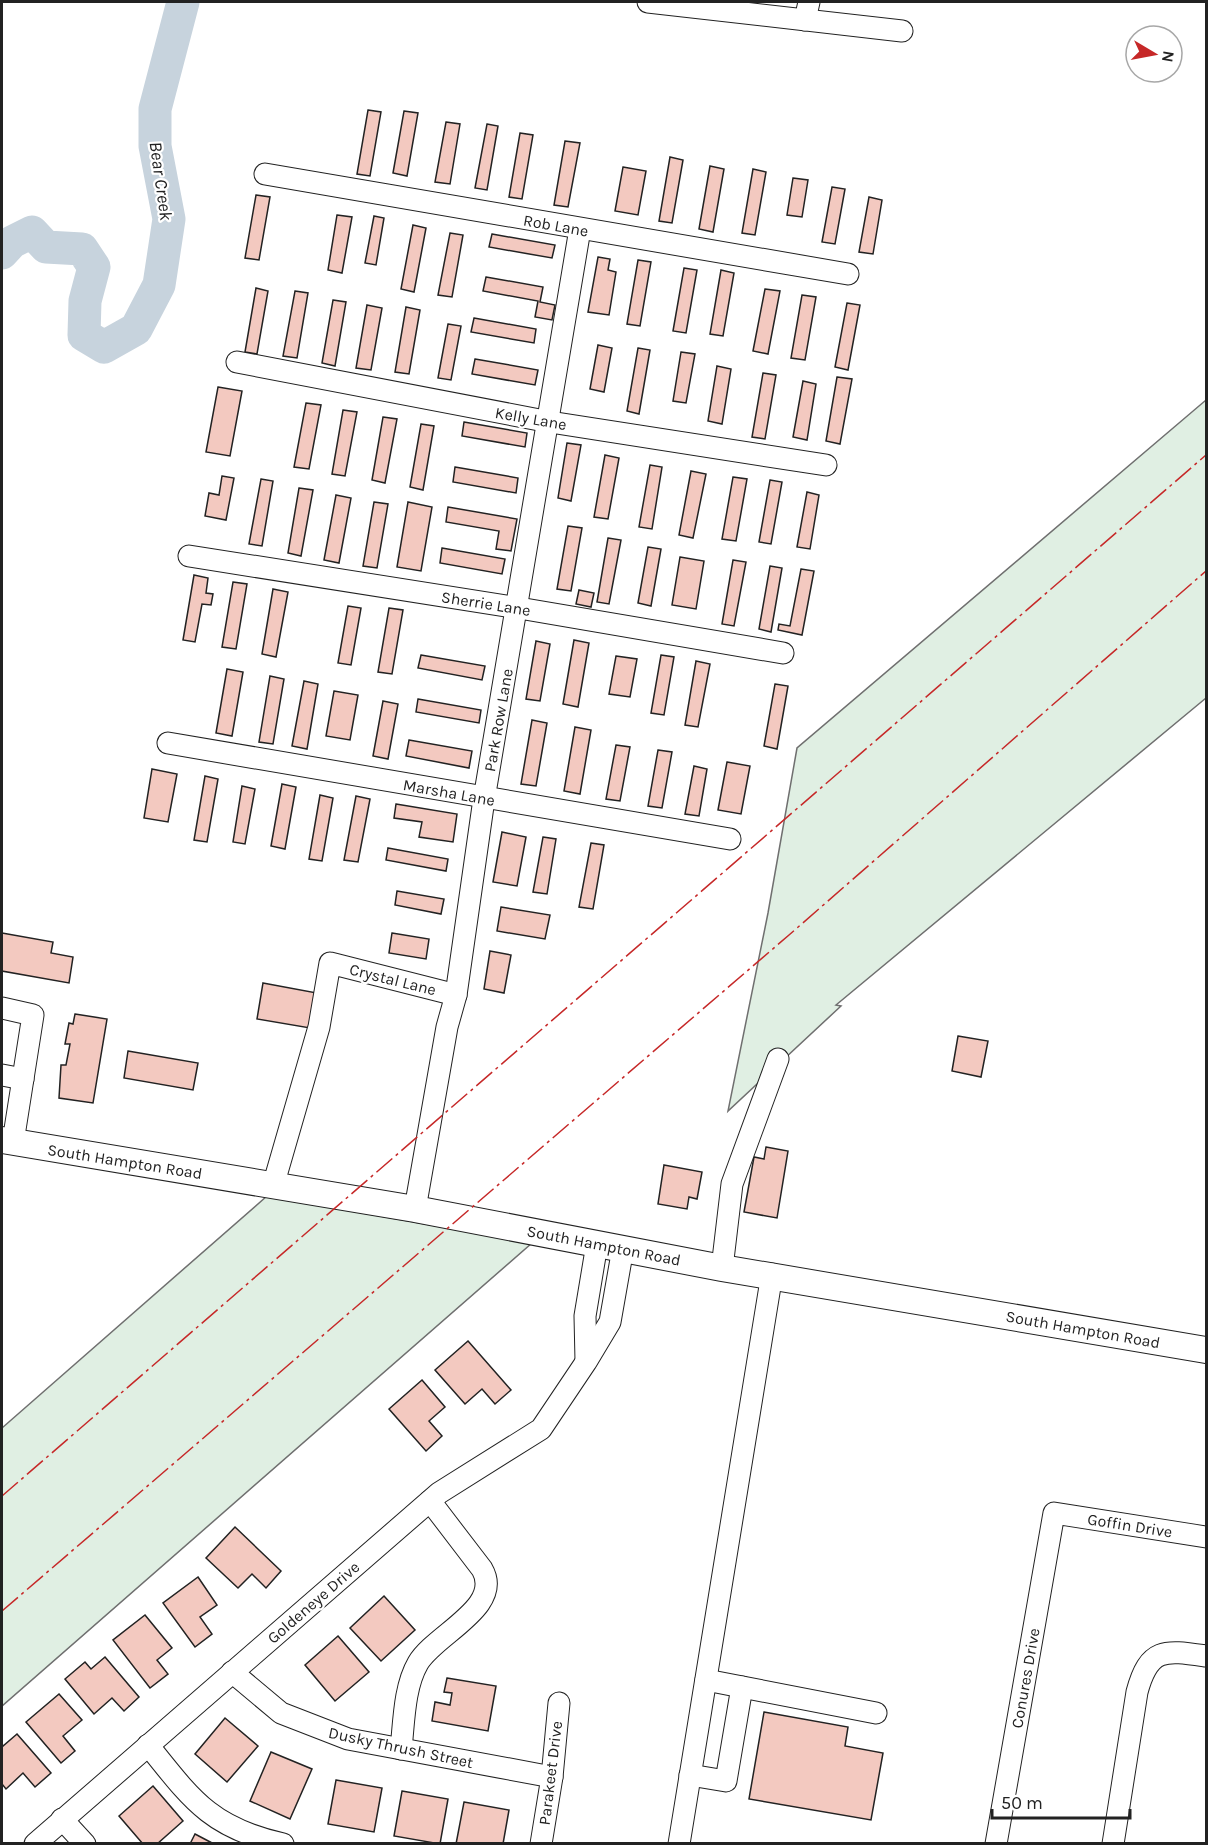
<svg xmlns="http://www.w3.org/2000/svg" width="1208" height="1845" viewBox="0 0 1208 1845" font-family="Karla,sans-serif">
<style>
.green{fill:#e0efe3;stroke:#6f6f6f;stroke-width:1.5}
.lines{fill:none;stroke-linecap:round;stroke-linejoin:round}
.river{stroke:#c7d3dd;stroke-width:33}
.building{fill:#f3c9c0;stroke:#222;stroke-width:1.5}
.minor-casing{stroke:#222;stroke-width:23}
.major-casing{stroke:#222;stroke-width:28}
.minor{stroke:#fff;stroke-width:21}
.major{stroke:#fff;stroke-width:26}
.power{stroke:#c62828;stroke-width:1.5;stroke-dasharray:21 4.5 3 4.5;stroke-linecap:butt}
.labels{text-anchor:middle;stroke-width:4.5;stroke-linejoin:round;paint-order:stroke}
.street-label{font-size:16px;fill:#222;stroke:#fff}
.water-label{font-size:18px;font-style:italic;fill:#222;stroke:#fff}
</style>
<rect width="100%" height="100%" fill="#fff"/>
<g class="green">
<polygon points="1206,400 1206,698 836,1005 841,1006 728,1111 768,913 797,748"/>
<polygon points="267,1196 532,1243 2,1706 2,1428"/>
</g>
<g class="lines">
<polyline class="river" points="2,253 12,242 32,232 46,247 82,249 94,267 85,301 84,335 104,347 136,329 159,285 169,219 155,146 155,109 183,2"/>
</g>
<g class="building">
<polygon points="368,110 381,112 370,176 357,174"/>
<polygon points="404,111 418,113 407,176 393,173"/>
<polygon points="446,122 460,124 450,184 435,182"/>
<polygon points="487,124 498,126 487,190 475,188"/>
<polygon points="520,133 533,135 522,199 509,197"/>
<polygon points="565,141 580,143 568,207 554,205"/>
<polygon points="670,157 683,160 672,223 659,221"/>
<polygon points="710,166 724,169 713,232 699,229"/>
<polygon points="623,167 646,171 638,215 615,211"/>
<polygon points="753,169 766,172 755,235 742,233"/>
<polygon points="793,178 808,180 802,217 787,215"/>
<polygon points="832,187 845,189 835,244 822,242"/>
<polygon points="256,195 270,197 259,260 245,258"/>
<polygon points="869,197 882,200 873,254 859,252"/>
<polygon points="337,215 352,217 342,273 328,270"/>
<polygon points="374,216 384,218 376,265 365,263"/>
<polygon points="413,225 426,228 414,292 401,289"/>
<polygon points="450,233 463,235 452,297 438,295"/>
<polygon points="492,234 555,245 552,258 489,247"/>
<polygon points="598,257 610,259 608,270 616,272 609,315 588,312"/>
<polygon points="638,260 651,262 640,326 627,324"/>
<polygon points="684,268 697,270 686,333 673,331"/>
<polygon points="721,270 734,273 723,336 710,334"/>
<polygon points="486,277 543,287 540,302 555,305 552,320 535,317 538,301 483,291"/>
<polygon points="256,288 268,291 257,354 245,352"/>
<polygon points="765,289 780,291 768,354 753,351"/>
<polygon points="295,291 308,293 297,358 283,356"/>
<polygon points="802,295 816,297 805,360 791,358"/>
<polygon points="333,300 346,302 335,366 322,363"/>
<polygon points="847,303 860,305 848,370 835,367"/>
<polygon points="367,305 382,308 371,370 356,368"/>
<polygon points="406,307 420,310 409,374 395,372"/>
<polygon points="474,318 536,329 534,343 471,332"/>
<polygon points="448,324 461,326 451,380 438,378"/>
<polygon points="598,345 612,348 604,392 590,389"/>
<polygon points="638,348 650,350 639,414 627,411"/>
<polygon points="681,352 695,354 686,403 673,401"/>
<polygon points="475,359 538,370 535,385 472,374"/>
<polygon points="717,366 731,369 722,424 708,421"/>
<polygon points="763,373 776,375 765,439 752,437"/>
<polygon points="837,377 852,379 840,444 826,441"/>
<polygon points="803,381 816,384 807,440 793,437"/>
<polygon points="218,387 242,391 230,456 206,452"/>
<polygon points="306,403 321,405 309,469 294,467"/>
<polygon points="343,410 357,412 345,476 332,474"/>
<polygon points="383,417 397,419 385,483 372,480"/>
<polygon points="464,422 527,433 525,447 462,436"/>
<polygon points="421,424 434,426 423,490 410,487"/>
<polygon points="567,443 581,445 571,501 558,498"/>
<polygon points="605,455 619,458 608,519 594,517"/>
<polygon points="650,465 662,467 652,529 639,527"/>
<polygon points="455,467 518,478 516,493 453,482"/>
<polygon points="691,471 706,474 693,538 679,535"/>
<polygon points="222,476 234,478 226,520 205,516 209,493 219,495"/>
<polygon points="733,477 747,479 736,541 722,539"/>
<polygon points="261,479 273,481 262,546 249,544"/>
<polygon points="770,480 782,482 771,544 759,542"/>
<polygon points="299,488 313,490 301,556 288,553"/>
<polygon points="807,492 819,495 810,549 797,547"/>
<polygon points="336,495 351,498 339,563 324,560"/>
<polygon points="374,502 388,504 377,568 363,566"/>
<polygon points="408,502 432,507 421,571 397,567"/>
<polygon points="448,507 517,519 511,551 496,549 499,531 446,522"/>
<polygon points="568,526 582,528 571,591 557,589"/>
<polygon points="608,538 621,540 609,604 597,602"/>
<polygon points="648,547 661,549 651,606 638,603"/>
<polygon points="442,548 505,559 502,574 440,563"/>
<polygon points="680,557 704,561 696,609 672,605"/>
<polygon points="733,560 746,562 734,626 722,624"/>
<polygon points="770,566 782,568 771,632 759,629"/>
<polygon points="801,569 814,571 802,635 778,630 779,624 790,626"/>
<polygon points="194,575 208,578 206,593 213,594 211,605 202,604 195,642 183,640"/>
<polygon points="233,582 247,584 236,649 222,647"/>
<polygon points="273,589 288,592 276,657 262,654"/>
<polygon points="579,590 594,593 591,607 576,604"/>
<polygon points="348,606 361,608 351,665 338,663"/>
<polygon points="389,608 403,610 392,674 378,672"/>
<polygon points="574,640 589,643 578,707 563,704"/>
<polygon points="536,641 550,644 540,701 526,699"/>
<polygon points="421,655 485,666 482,680 418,668"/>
<polygon points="661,655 674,657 664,715 651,713"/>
<polygon points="616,656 637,659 630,697 609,694"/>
<polygon points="696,661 710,664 698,727 685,725"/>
<polygon points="227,669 243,672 232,736 216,733"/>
<polygon points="270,676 284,679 273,744 259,742"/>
<polygon points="304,681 318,684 307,749 292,746"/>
<polygon points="775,684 788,686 777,749 764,746"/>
<polygon points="334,691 358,695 350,740 326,736"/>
<polygon points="418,699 481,710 479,723 416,712"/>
<polygon points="383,701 398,704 388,759 373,756"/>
<polygon points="532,720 547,723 536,786 521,784"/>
<polygon points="575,727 591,730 580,794 564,791"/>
<polygon points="409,740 472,751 469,768 406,756"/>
<polygon points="616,745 630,747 620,801 606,799"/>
<polygon points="658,750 672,752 662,808 648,806"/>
<polygon points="727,762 750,766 741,814 718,810"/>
<polygon points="694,766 707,769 699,816 685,814"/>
<polygon points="152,769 177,774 168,822 144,818"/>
<polygon points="205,776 218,779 207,842 194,840"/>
<polygon points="282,784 296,787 285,849 271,846"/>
<polygon points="242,786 255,789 245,844 233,842"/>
<polygon points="320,795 333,798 322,861 309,859"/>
<polygon points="356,796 370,799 358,862 344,860"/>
<polygon points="396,804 457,814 453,842 419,837 422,822 394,818"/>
<polygon points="502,832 526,837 517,886 493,882"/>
<polygon points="543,837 556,839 547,894 533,892"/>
<polygon points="591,843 604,845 593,909 579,907"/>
<polygon points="388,848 448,859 446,871 386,860"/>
<polygon points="397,891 444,899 441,914 395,905"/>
<polygon points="501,907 550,915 545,939 497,931"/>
<polygon points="2,933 53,942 51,953 73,957 69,983 2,971"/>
<polygon points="392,933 429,939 426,959 389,953"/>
<polygon points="490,951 511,955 504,993 484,989"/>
<polygon points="263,983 317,993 310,1028 257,1019"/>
<polygon points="75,1014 107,1019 93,1103 59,1098 61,1065 66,1065 70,1044 65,1044 69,1023 73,1024"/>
<polygon points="958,1036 988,1041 981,1077 952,1071"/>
<polygon points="128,1051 198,1063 193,1090 124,1078"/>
<polygon points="766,1147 788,1151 777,1218 744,1212 754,1157 764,1159"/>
<polygon points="664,1165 702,1172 697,1199 689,1197 687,1209 658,1204"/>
<polygon points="468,1341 511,1390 495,1404 482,1389 465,1404 435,1370"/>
<polygon points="422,1380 445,1407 429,1421 442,1436 426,1451 389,1409"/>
<polygon points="235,1527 281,1571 266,1588 252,1574 238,1588 206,1558"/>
<polygon points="198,1577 217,1605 200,1617 212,1634 195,1647 163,1603"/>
<polygon points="384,1596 415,1630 381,1661 350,1628"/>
<polygon points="145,1615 172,1648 157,1660 168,1674 150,1688 113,1640"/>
<polygon points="338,1636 369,1672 335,1701 305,1665"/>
<polygon points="105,1657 139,1697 124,1711 112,1698 94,1714 65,1679 85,1662 91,1669"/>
<polygon points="447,1678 496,1686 488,1731 432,1721 435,1702 450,1705 452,1693 444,1692"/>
<polygon points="59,1694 82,1720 63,1736 75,1751 61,1763 26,1722"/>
<polygon points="764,1712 848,1727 845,1746 883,1753 871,1820 749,1799"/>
<polygon points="225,1718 258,1746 227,1782 195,1754"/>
<polygon points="17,1734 51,1773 35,1787 23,1773 6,1789 2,1784 2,1744 3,1746"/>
<polygon points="271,1752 312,1769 290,1819 250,1801"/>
<polygon points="336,1780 382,1788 374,1832 328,1824"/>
<polygon points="153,1786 183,1821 157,1844 143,1844 119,1816"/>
<polygon points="402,1791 448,1799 440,1844 394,1836"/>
<polygon points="464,1802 509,1810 503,1844 456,1844"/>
<polygon points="195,1834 214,1844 190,1844"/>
</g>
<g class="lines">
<g class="minor-casing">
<g id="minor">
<polyline points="648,2 902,31"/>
<polyline points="805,20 809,2"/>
<polyline points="265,174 848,274"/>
<polyline points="237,362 550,422 826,465"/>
<polyline points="189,556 519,608 783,653"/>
<polyline points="168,743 730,839"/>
<polyline points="2,1008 33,1015 13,1142"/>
<polyline points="2,1075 23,1079"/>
<polyline points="273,1186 319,1027 330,963 456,995"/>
<polyline points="415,1209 447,1027 456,995 484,799 580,229"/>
<polyline points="722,1268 732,1184 778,1059"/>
<polyline points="586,1361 585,1316 597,1244"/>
<polyline points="232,1672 281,1713 348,1739 552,1777"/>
<polyline points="706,1680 876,1713"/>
<path d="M 148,1745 C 192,1800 211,1828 283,1844"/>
<path d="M 401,1749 C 404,1722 404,1687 418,1663 C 435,1634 504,1607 482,1569 L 430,1501"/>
<polyline points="690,1775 726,1781 742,1687"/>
<polyline points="62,1819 85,1844"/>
<polyline points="35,1844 439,1493 541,1429 586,1362 610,1322 623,1248"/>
<polyline points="541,1844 552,1777 559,1703"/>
<polyline points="679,1844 772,1274"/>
<polyline points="996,1844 1054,1513 1206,1537"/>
<path d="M 1113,1844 L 1137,1692 C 1149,1647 1165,1650 1206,1656"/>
</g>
</g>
<g class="major-casing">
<polyline id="major" points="2,1140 415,1209 722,1268 1206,1350"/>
</g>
<use href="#minor" class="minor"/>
<use href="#major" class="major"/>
<g class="power">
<polyline points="2,1496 1206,455"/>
<polyline points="2,1611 789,935 1206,571"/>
</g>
</g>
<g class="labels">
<g class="street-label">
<text transform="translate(556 225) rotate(10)" y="6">Rob Lane</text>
<text transform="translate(531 418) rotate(10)" y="6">Kelly Lane</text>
<text transform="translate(486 603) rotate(9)" y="6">Sherrie Lane</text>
<text transform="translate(498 720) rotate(-80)" y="6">Park Row Lane</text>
<text transform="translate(449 792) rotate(10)" y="6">Marsha Lane</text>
<text transform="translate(393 979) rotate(14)" y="6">Crystal Lane</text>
<text transform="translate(125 1161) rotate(9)" y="6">South Hampton Road</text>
<text transform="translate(604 1245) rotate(11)" y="6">South Hampton Road</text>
<text transform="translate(1083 1329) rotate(10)" y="6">South Hampton Road</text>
<text transform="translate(1130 1525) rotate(9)" y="6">Goffin Drive</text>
<text transform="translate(313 1602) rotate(-41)" y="6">Goldeneye Drive</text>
<text transform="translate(1025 1678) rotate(-80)" y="6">Conures Drive</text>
<text transform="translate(401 1747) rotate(12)" y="6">Dusky Thrush Street</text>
<text transform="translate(550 1773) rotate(-83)" y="6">Parakeet Drive</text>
</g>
<g class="water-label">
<text transform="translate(161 181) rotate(82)" y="6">Bear Creek</text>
</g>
</g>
<rect width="1208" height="1845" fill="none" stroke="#222222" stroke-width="6"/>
<g transform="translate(1154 54) rotate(100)"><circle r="28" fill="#ffffff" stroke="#a7a7a7" stroke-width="1.5"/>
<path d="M0-4.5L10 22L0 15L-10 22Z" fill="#c62828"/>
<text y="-9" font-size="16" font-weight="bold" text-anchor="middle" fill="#222222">N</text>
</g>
<path d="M992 1809v9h138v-9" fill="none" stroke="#222222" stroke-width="3"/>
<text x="1001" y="1809" font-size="18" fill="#222222" stroke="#ffffff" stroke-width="4.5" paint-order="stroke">50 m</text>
</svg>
